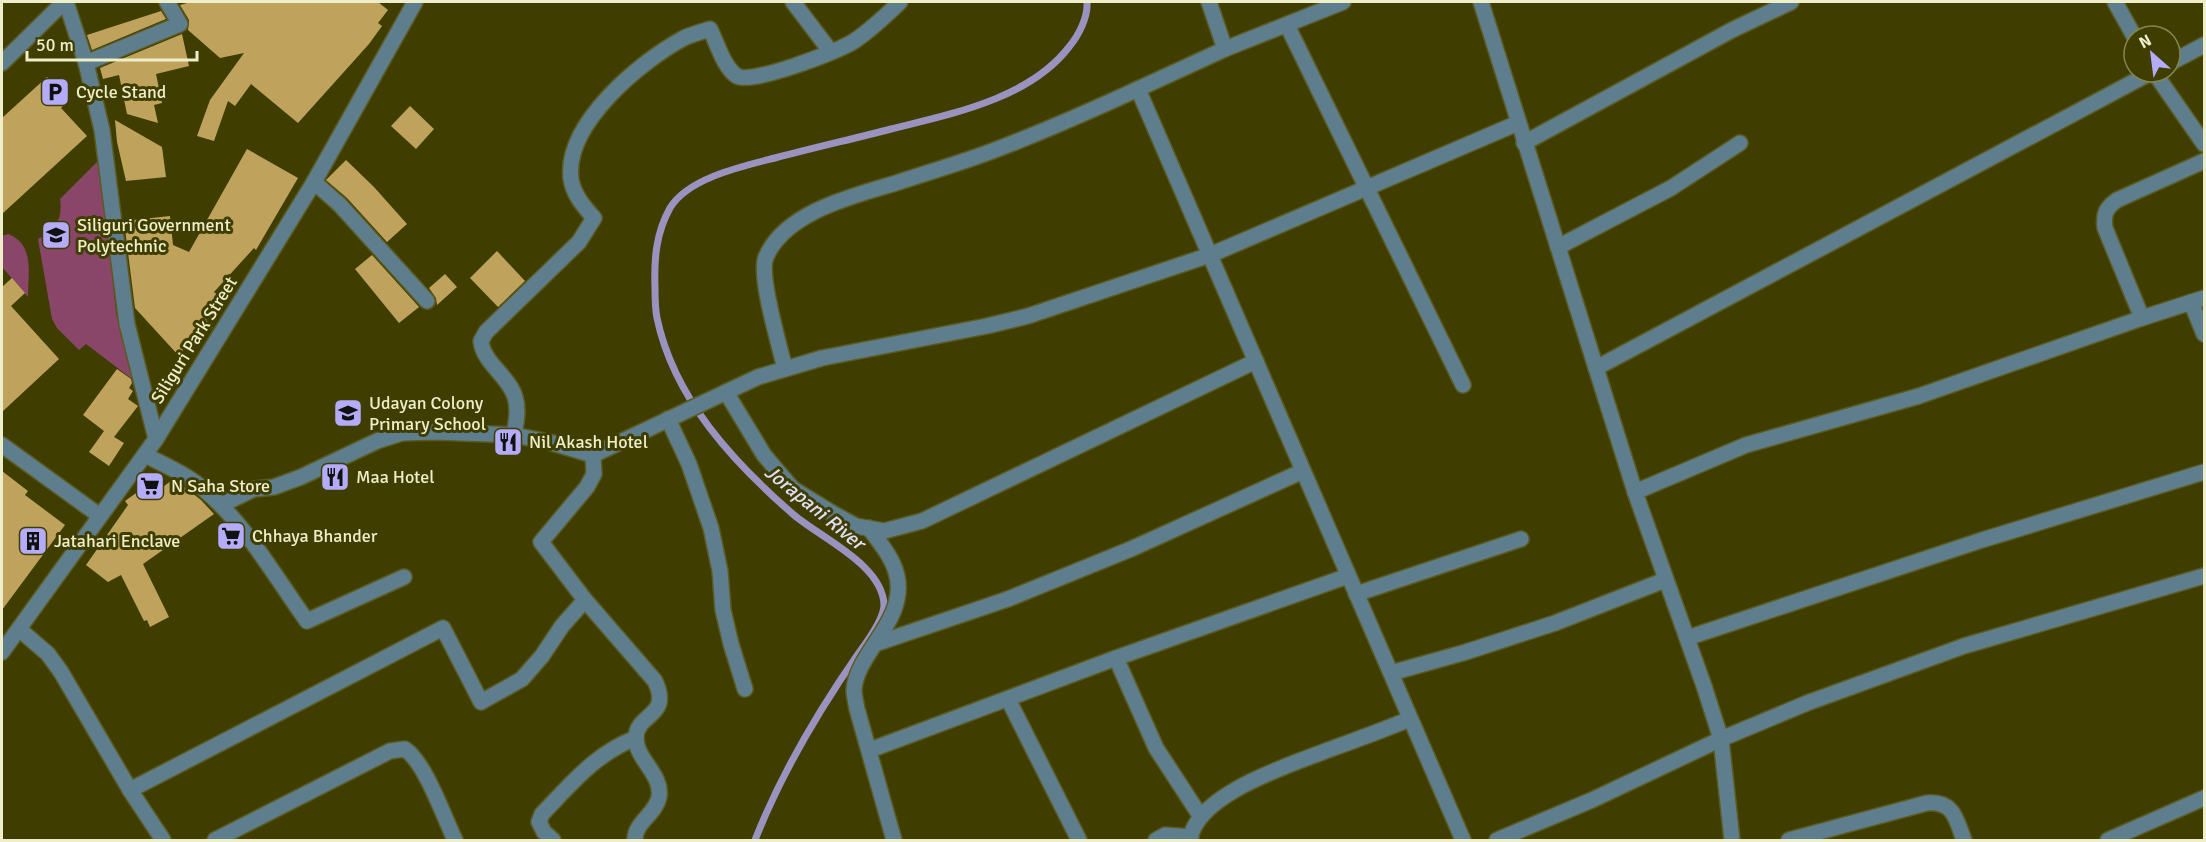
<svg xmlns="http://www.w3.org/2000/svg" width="2206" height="842" viewBox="0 0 2206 842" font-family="Signika,sans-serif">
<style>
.green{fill:#894669}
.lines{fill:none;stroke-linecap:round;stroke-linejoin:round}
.stream{stroke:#9a93c0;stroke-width:7}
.building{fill:#bfa35d}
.minor-casing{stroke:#5b5a20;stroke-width:18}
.minor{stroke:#5e7e8d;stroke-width:15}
.labels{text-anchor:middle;stroke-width:6;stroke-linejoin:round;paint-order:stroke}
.poi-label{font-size:18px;fill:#eeefca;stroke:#3f3e00;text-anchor:start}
.street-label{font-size:18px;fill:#eeefca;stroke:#3f3e00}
.water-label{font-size:20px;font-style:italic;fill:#e0dff5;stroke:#3f3e00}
</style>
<rect width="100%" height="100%" fill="#3f3e00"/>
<g class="green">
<path d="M 100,159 L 116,312 L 132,379 L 86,344 L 79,350 L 57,328 L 52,319 L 38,239 C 56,231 63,218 60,199 Z"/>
<path d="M 8,234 C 35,244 28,274 28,297 L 2,267 L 2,236 Z"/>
</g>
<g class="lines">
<path class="stream" d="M 755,840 C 781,774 817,713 858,654 C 866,643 884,620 884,605 C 883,565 821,538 794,515 C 734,463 674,399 657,318 C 655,308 655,297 655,287 C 654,259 656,233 670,208 C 688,178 743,166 775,158 C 813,148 852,139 891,129 C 951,114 1029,99 1069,47 C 1079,35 1088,17 1087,2"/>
</g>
<g class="building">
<polygon points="191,2 378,2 388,10 378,23 382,26 369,44 298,123 251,84 235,106 228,101 214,141 197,136 210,100 244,53 220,58 188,30 189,20 180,5"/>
<polygon points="161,11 166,19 92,50 87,35"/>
<polygon points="182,34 189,66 156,74 162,103 154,105 158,123 127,114 119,75 103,79 100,68"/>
<polygon points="47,77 69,100 61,108 87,136 2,214 2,118"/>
<polygon points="410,106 434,129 416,149 391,126"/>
<polygon points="115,120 162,147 166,177 126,181 117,142"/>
<polygon points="247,149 298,178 256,250 254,248 214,292 223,300 206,320 213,327 199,341 196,338 178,355 135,308 124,221 170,216 173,245 189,252"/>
<polygon points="346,160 374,187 407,224 387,242 347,198 326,180"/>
<polygon points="497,251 525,281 498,307 470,278"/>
<polygon points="372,255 419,307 399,323 355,269"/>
<polygon points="445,274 457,287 437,305 436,298 429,288"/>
<polygon points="12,278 25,293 11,306 59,359 2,412 2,287"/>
<polygon points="117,369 131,379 132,383 129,388 133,391 128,399 138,406 114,437 124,443 109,466 89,452 104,431 83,415"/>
<polygon points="2,471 28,491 25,495 65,525 2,610"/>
<polygon points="157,478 163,487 172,480 178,489 183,486 201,500 214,514 143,564 169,617 150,627 147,620 144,621 121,575 108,582 86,565 128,505 125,501"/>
</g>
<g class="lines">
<g class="minor-casing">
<g id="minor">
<polyline points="66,2 86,63 102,130 127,324 156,439"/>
<polyline points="793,2 831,52"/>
<polyline points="1209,2 1225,49 1138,89 1463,840"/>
<polyline points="1481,2 1635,492 1704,686 1721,739 1732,840"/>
<polyline points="2115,2 2134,36"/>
<polyline points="1287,25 1463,385"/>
<polyline points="1225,49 1343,2"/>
<polyline points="2,63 64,2"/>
<polyline points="86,63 180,24 167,2"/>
<polyline points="2170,63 2204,45"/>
<polyline points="2154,72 2204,144"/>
<polyline points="1524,143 1732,30 1791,2"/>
<polyline points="314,182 340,205 427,301"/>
<polyline points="1558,247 1671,188 1740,143"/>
<polyline points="2191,302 2204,334"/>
<path d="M 2142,318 L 2105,228 C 2103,214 2106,208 2117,200 L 2204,161"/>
<polyline points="1596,368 2152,72"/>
<path d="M 785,369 C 780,347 758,275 766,257 C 785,212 853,196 896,183 C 926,173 957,164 987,153 C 1038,134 1088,112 1138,89"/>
<polyline points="726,392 764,455 793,489 832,513 856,526 884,531 922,521 1256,361"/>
<polyline points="668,419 689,464 711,528 720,571 723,610 731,644 745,689"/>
<path d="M 514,435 C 516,422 519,410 515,397 C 509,376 483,363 481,341 L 486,332 L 579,242 L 594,218 C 584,207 573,194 571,179 C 564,124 641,61 684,38 C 692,34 701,32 710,29 C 717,43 724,68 737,76 C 752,85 834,52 851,43 C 869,32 885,16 900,2"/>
<polyline points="2,445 100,516"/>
<path d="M 145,455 C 167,466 190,476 208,493 C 248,528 276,578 307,621 L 404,577"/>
<path d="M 593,455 L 594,474 L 587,487 L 541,542 L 585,600 L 655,681 C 672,717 637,713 636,737 C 635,759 663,774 659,797 C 656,814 634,823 635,840"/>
<polyline points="1635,492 1746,445 1919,396 2142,318 2204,298"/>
<polyline points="221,505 254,489 274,487 301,477 377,441 402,433 435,432 514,435 549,442 593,455 758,377 822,358 987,326 1028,316 1210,255 1518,123"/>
<path d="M 869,528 C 880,543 893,558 897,576 C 907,621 856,653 854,690 C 854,696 856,703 857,709 L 894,840"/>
<polyline points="1356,594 1521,539"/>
<polyline points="19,629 48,654 61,672 130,790 163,840"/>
<polyline points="1687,638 1982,540 2204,472"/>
<polyline points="878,643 1008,599 1131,549 1303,471"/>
<polyline points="2,652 156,439 314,182 415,2"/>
<polyline points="1116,658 1156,748 1201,817"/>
<polyline points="1391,673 1466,652 1555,623 1665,580"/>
<polyline points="1008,699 1079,840"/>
<polyline points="870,750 1116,658 1348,576"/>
<polyline points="130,790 443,628 481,702 522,679 542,656 562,626 585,600"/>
<path d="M 215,840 L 390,751 L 405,749 C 426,764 443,815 455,840"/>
<path d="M 553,840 L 544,832 L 539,822 L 542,814 C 571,784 596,753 636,738"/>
<polyline points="1156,840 1165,835 1191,837"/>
<path d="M 1190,840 C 1196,794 1290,765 1328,750 C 1356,740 1383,730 1410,719"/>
<polyline points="1497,840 1592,800 1721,739 1807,703 1964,646 2204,576"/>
<path d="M 1789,840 L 1927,803 C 1954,801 1956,819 1964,840"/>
<polyline points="2108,840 2204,798"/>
</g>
</g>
<use href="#minor" class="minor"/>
</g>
<defs>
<g id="parking-square" transform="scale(1.5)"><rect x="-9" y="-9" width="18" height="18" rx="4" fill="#b4acf9" stroke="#3f3e00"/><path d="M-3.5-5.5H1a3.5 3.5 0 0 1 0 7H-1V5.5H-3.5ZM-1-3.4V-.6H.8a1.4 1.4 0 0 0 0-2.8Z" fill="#111"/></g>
<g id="university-square" transform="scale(1.5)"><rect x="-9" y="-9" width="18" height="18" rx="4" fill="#b4acf9" stroke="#3f3e00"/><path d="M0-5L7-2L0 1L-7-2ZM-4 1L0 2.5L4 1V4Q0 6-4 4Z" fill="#111"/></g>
<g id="school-square" transform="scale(1.5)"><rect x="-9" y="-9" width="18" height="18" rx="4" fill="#b4acf9" stroke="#3f3e00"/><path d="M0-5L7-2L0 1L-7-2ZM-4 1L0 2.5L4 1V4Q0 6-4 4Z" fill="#111"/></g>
<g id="restaurant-square" transform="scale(1.5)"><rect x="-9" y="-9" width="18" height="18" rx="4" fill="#b4acf9" stroke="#3f3e00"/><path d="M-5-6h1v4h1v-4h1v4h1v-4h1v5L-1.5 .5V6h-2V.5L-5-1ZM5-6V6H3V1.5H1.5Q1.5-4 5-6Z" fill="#111"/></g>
<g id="supermarket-square" transform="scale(1.5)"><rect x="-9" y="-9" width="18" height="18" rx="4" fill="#b4acf9" stroke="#3f3e00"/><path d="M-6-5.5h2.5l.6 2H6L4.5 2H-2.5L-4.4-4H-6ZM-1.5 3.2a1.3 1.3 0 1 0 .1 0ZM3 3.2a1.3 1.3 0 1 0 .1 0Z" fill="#111"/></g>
<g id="building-square" transform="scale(1.5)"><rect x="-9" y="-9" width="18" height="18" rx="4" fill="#b4acf9" stroke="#3f3e00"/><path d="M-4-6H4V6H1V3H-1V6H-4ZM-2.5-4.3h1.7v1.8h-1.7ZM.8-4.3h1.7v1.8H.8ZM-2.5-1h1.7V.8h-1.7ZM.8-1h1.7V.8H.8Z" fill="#111"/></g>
</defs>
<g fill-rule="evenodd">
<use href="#parking-square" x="55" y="92"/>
<use href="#university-square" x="56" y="235"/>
<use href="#school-square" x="348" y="413"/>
<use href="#restaurant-square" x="508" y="442"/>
<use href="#restaurant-square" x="335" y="477"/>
<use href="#supermarket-square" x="150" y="486"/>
<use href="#supermarket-square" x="231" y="536"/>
<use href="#building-square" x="33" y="541"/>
</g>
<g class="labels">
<g class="poi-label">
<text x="76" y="98">Cycle Stand</text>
<text x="77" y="231">Siliguri Government<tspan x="77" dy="21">Polytechnic</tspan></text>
<text x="369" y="409">Udayan Colony<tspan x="369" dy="21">Primary School</tspan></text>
<text x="529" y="448">Nil Akash Hotel</text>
<text x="356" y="483">Maa Hotel</text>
<text x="171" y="492">N Saha Store</text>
<text x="252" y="542">Chhaya Bhander</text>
<text x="54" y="547">Jatahari Enclave</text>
</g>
<g class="street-label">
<text transform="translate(194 340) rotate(-58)" y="6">Siliguri Park Street</text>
</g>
<g class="water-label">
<text transform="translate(815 507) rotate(39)" y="7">Jorapani River</text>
</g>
</g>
<rect width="2206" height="842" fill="none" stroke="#eeefca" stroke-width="6"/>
<g transform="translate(2152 54) rotate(332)"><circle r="28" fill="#3f3e00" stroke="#858551" stroke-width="1.5"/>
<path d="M0-4.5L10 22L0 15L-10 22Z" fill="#b4acf9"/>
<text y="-9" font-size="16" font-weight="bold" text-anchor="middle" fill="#eeefca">N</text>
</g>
<path d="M27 51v9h170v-9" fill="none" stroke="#eeefca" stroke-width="3"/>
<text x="36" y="51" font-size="18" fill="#eeefca" stroke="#3f3e00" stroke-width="4.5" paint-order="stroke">50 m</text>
</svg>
